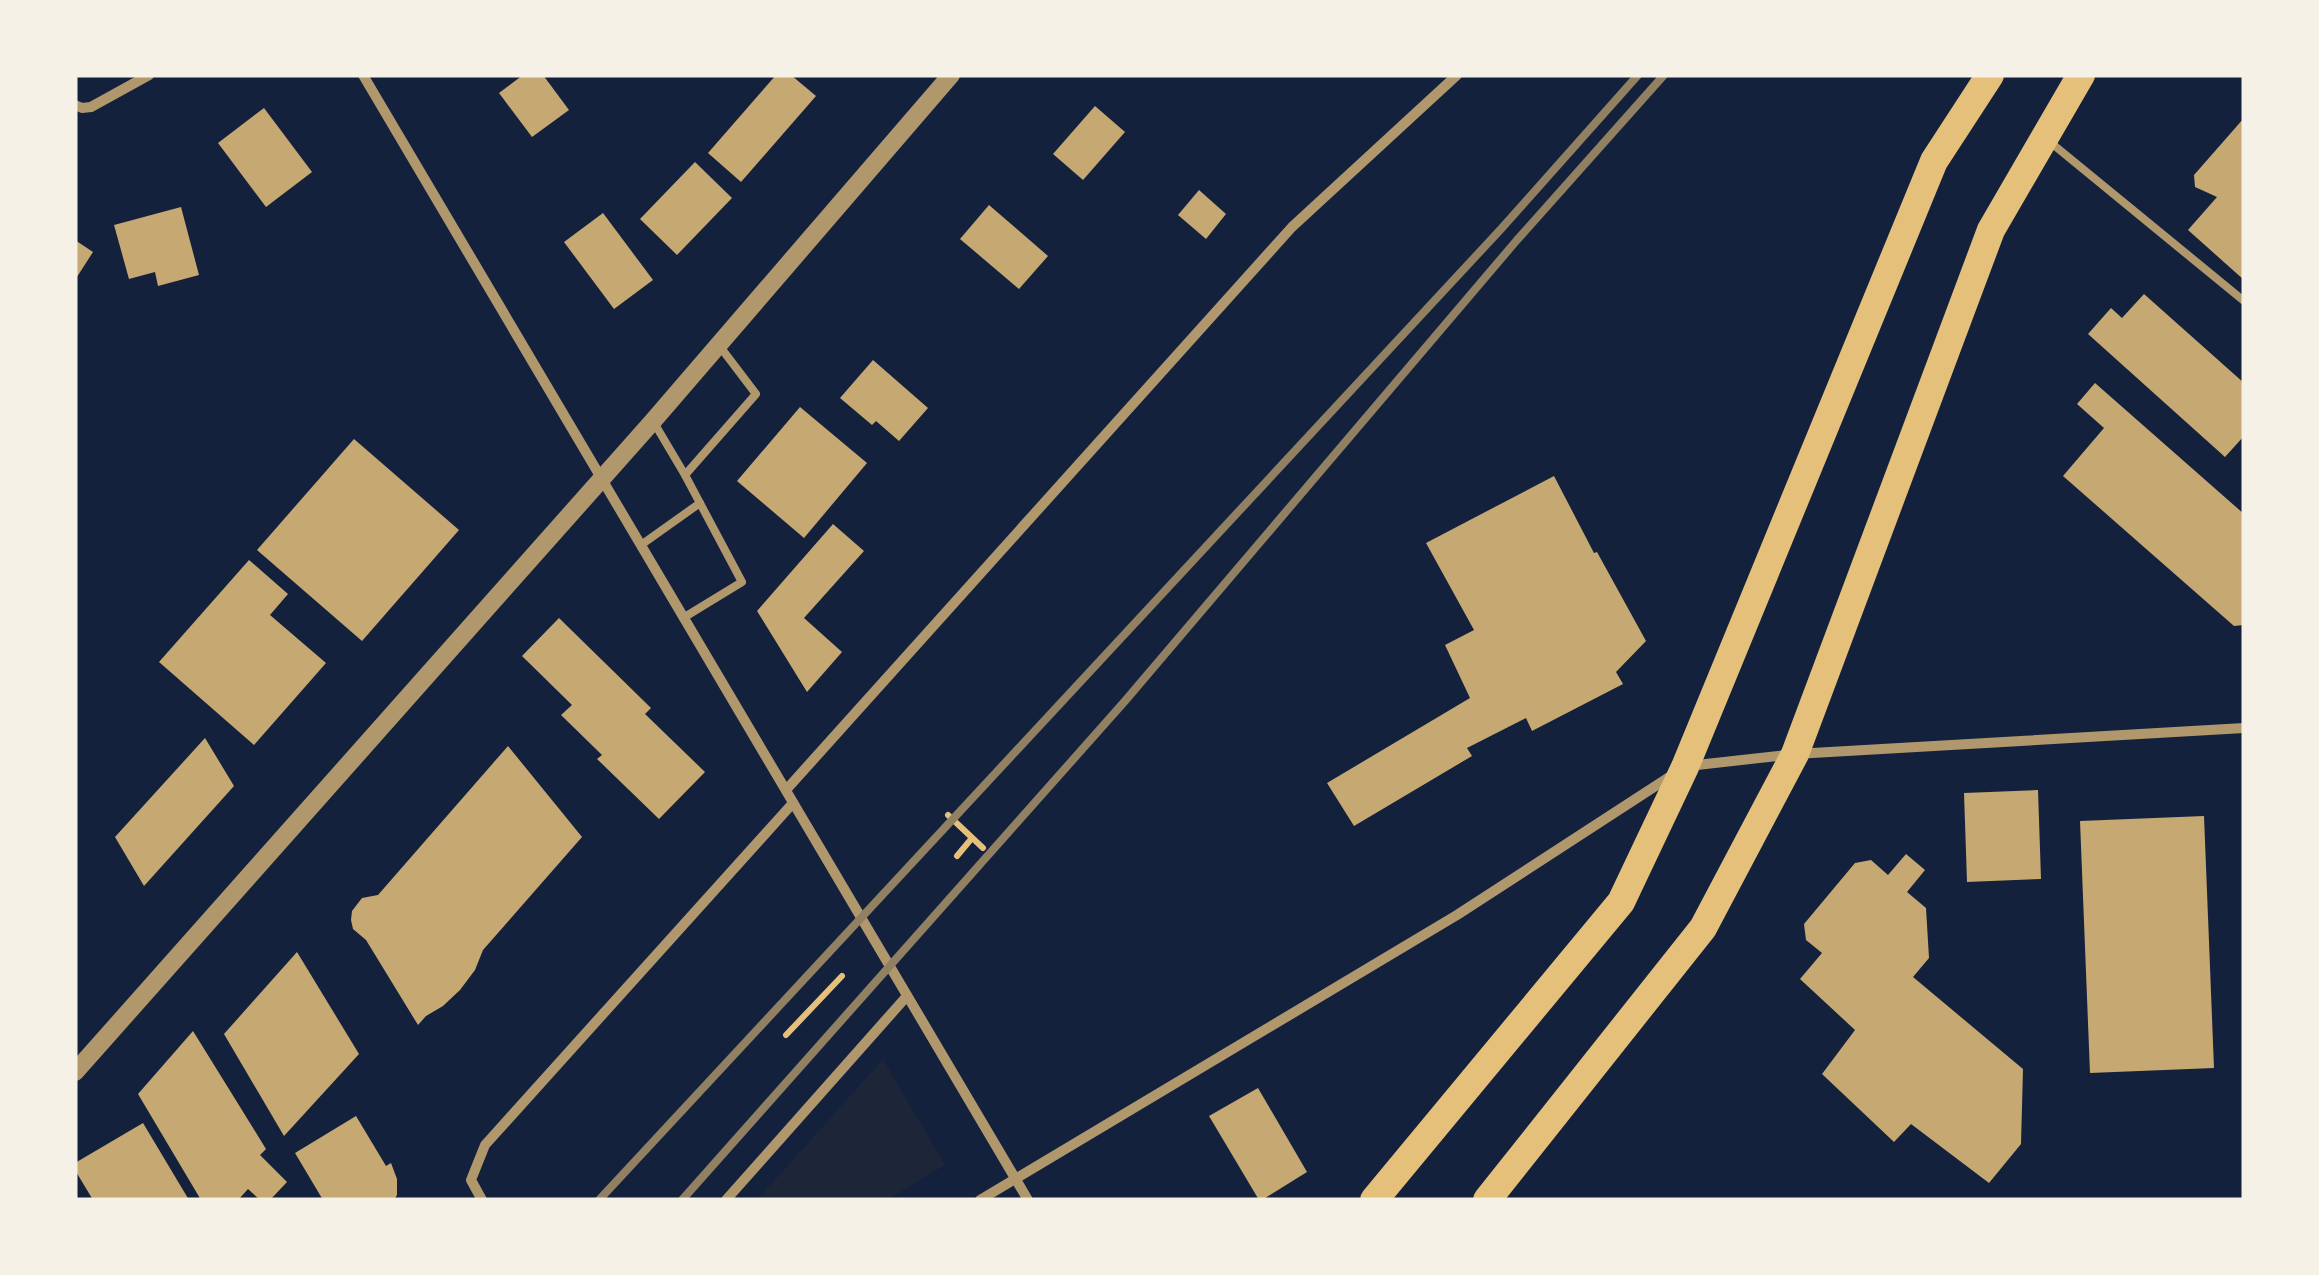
<svg xmlns="http://www.w3.org/2000/svg" width="2319" height="1275" viewBox="0 0 2319 1275" font-family="'Roboto Serif',serif">
<style>
.green{fill:#1d2539}
.building{fill:#c6a872}
.lines{fill:none;stroke-linecap:round;stroke-linejoin:round}
.path{stroke:#e5c07b;stroke-width:6}
.service{stroke:#b1986c;stroke-width:8}
.minor{stroke:#b1986c;stroke-width:10}
.tertiary{stroke:#b1986c;stroke-width:18}
.trunk{stroke:#e5c07b;stroke-width:28}
.rail{stroke:#918062;stroke-width:8}
</style>
<rect width="100%" height="100%" fill="#14213d"/>
<polygon class="green" points="883,1059 945,1165 887,1200 757,1200"/>
<g class="building">
<polygon points="523,75 543,75 569,110 532,137 499,93"/>
<polygon points="776,75 791,75 816,96 741,182 708,153"/>
<polygon points="1095,106 1125,132 1083,180 1053,154"/>
<polygon points="264,108 312,172 266,207 218,143"/>
<polygon points="2244,118 2244,280 2188,230 2217,197 2195,187 2194,175"/>
<polygon points="695,162 732,198 677,255 640,219"/>
<polygon points="1199,190 1226,214 1206,239 1178,215"/>
<polygon points="989,205 1048,256 1019,289 960,239"/>
<polygon points="181,207 199,275 158,286 155,272 129,279 114,225"/>
<polygon points="603,213 653,280 614,309 564,242"/>
<polygon points="75,240 93,252 75,280"/>
<polygon points="2144,294 2244,383 2244,436 2225,457 2088,334 2111,308 2122,318"/>
<polygon points="873,360 928,408 899,441 876,421 872,425 840,398"/>
<polygon points="2095,383 2244,514 2244,625 2234,626 2063,476 2104,428 2077,404"/>
<polygon points="800,407 867,463 804,538 737,481"/>
<polygon points="354,439 459,530 362,641 257,550"/>
<polygon points="1554,476 1594,553 1597,552 1646,641 1616,672 1623,684 1532,731 1526,718 1467,748 1472,756 1354,826 1327,783 1470,698 1445,645 1474,630 1426,543"/>
<polygon points="833,524 864,551 804,618 842,652 807,692 757,611"/>
<polygon points="249,560 288,594 270,615 326,663 254,745 159,662"/>
<polygon points="559,618 651,708 645,714 705,772 659,819 597,759 602,755 561,715 572,705 522,656"/>
<polygon points="205,738 234,786 144,886 115,837"/>
<polygon points="508,746 582,837 483,950 475,970 460,990 443,1006 426,1016 418,1025 366,940 353,929 351,920 352,911 362,898 378,895"/>
<polygon points="2038,790 2041,879 1967,882 1964,793"/>
<polygon points="2204,816 2214,1068 2090,1073 2080,821"/>
<polygon points="1906,854 1925,870 1907,892 1926,908 1929,958 1913,977 2023,1069 2021,1144 1989,1183 1911,1124 1894,1142 1822,1074 1855,1030 1800,979 1822,953 1806,940 1804,924 1855,863 1871,860 1888,875"/>
<polygon points="297,952 359,1054 284,1136 224,1034"/>
<polygon points="193,1031 266,1149 260,1155 287,1182 270,1200 260,1200 248,1189 238,1200 201,1200 138,1094"/>
<polygon points="1258,1088 1307,1172 1262,1200 1259,1200 1209,1116"/>
<polygon points="356,1116 386,1166 391,1163 397,1179 397,1195 394,1200 323,1200 295,1153"/>
<polygon points="143,1123 189,1200 93,1200 75,1170 75,1163"/>
</g>
<g class="lines">
<g class="path">
<polyline points="948,815 983,848"/>
<polyline points="957,856 972,838"/>
<polyline points="786,1035 842,976"/>
</g>
<g class="service">
<polyline points="2050,142 2244,301"/>
<polyline points="653,421 685,475"/>
<polyline points="641,545 700,503"/>
<polyline points="683,618 742,582 685,475 756,394 718,344"/>
</g>
<g class="minor">
<polyline points="363,75 1028,1200"/>
<polyline points="75,105 82,108 91,107 149,75"/>
<polyline points="1688,766 1795,754 2244,728"/>
<polyline points="786,790 1292,227 1457,75"/>
<polyline points="482,1200 471,1180 485,1145 793,803"/>
<polyline points="726,1200 907,996"/>
<polyline points="980,1200 1457,915 1674,774"/>
</g>
<polyline class="tertiary" points="75,1072 653,421 951,75"/>
<g class="trunk">
<polyline points="1374,1200 1621,902 1685,767 1934,161 1990,75"/>
<polyline points="1487,1200 1703,928 1795,754 1991,230 2081,75"/>
</g>
<g class="rail">
<polyline points="599,1200 1501,229 1638,75"/>
<polyline points="682,1200 1125,701 1517,240 1664,75"/>
</g>
</g>
<rect width="2319" height="1275" fill="none" stroke="#f6f1e7" stroke-width="155"/>
</svg>
